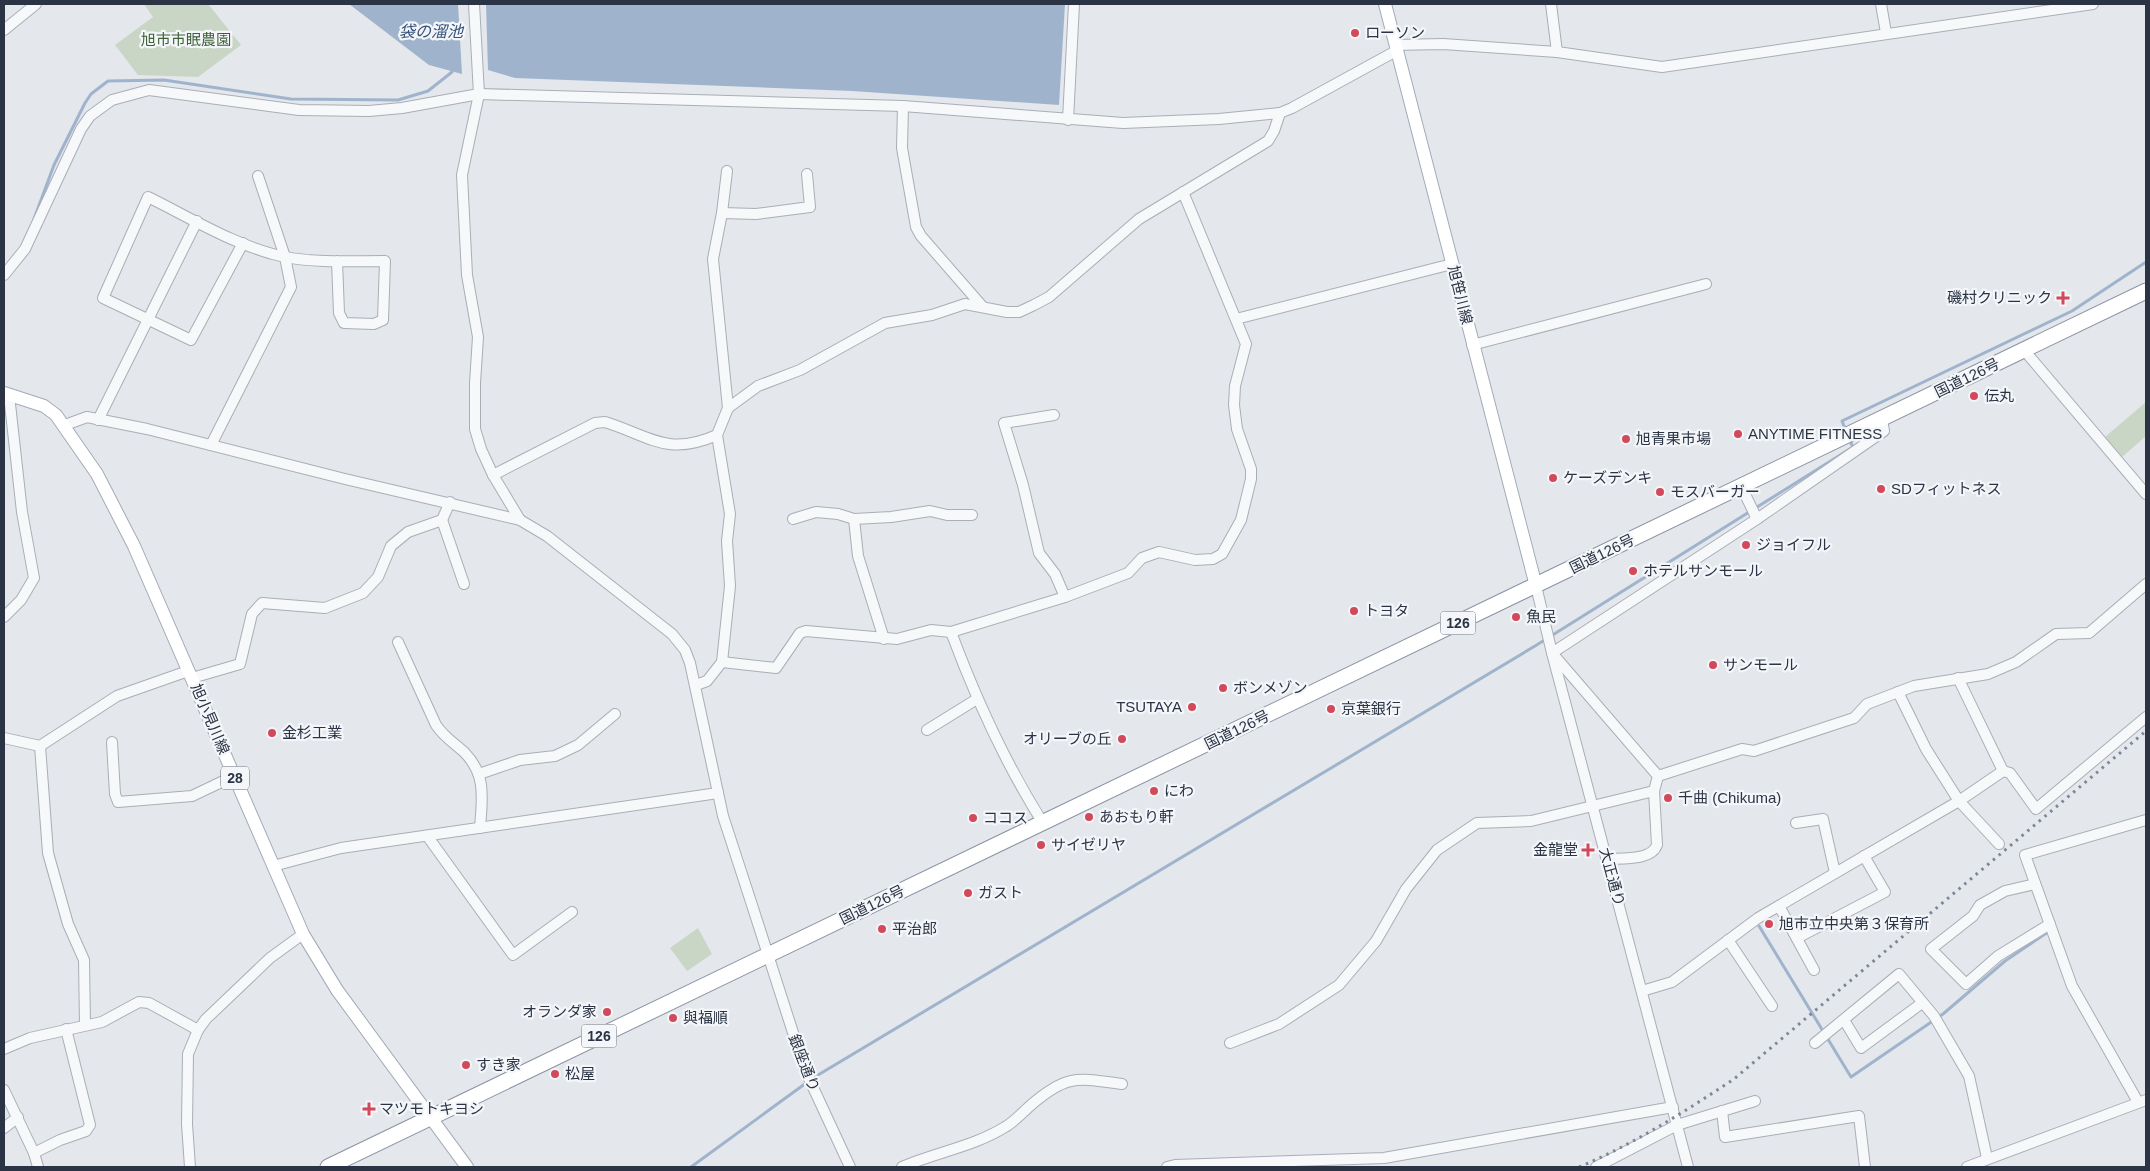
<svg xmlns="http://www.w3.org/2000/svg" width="2150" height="1171" viewBox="0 0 2150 1171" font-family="Arial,'Noto Sans JP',sans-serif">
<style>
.green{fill:#c9d6c5}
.water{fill:#9fb4cc}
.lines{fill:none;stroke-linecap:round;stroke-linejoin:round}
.stream{stroke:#9fb4cc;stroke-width:3}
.minor-casing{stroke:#a9aeb7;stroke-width:12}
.major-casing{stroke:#a3abb8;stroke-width:14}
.highway-casing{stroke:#8b94a3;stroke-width:17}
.minor{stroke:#f7f8fa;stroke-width:10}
.major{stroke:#fff;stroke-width:12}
.highway{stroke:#fff;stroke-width:15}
.rail{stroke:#7d8696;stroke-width:3;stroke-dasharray:2.5 5;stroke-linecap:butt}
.poi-dot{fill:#d1495b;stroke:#f4f6f9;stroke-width:2}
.labels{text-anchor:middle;stroke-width:4.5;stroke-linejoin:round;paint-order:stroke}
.shield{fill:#f4f6f9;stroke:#676e7b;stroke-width:1}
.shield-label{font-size:14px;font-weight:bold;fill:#2b3445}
.poi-label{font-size:15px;fill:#2b3445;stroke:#f4f6f9;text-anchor:start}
.park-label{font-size:15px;fill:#3f6138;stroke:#f4f6f9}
.street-label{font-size:15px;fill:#2b3445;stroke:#f4f6f9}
.water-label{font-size:16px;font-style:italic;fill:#34527a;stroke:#f4f6f9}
</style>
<rect width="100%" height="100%" fill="#e4e7ec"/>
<g class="green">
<polygon points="144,4 208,4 241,45 198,77 138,75 115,45 153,17"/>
<polygon points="2146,402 2146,436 2122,457 2105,437"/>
<polygon points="698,928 712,954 687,971 670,948"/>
</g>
<g class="water">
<polygon points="349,4 458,4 462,74 429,65"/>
<polygon points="486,4 1065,4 1059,105 852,91 515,78 488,70"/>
</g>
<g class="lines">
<g class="stream">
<polyline points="34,219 54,165 85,103 91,94 108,81 164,80 291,99 398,100 428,91 452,72"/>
<polyline points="1846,431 1842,421 2072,311 2146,262"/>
<polyline points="1759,926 1851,1077 1943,1014 2005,961 2048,932"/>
<polyline points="691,1167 813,1078 1535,646 1853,447 1849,439"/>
</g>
<g class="minor-casing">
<g id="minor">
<polyline points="474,4 479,94 462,175 467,275 478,337 475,383 475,429 481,449 493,475 520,520"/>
<polyline points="1551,4 1557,52"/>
<polyline points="1881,4 1886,33"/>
<polyline points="4,30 36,4"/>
<polyline points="1395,45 1443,44 1557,52 1662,67 2093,4"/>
<polyline points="903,106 902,148 916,227 921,236 982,306"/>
<polyline points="1068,120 1074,4"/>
<polyline points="727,171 722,213 756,214 810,207 807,174"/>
<path d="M 243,243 L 191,340 L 103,298 L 148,197 C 191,218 237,247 285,257 C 317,263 352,261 385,261 L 383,320 L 374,324 L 344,323 L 339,313 L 337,261"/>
<polyline points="4,275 25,249 81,129 90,116 112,100 149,90 299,110 369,111 402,108 479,94 903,106 1123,123 1219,119 1280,113 1292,108 1396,51"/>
<polyline points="1236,319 1452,264"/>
<polyline points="1472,345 1706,284"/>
<polyline points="2024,350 2146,494"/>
<polyline points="728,408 758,386 800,370 885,323 932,315 965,304 1007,312 1019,312 1034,305 1049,297 1139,219 1268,141 1274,131 1280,113"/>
<polyline points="1054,415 1004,423 1023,485 1039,553 1055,574 1065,597"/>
<polyline points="98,420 197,221"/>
<polyline points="65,425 87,417 147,429 345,479 520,520 547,536 672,634 685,650 690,663 723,816 752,905 805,1070 850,1167"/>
<polyline points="211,445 291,287 285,257 258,176"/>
<path d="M 493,475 L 595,423 L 605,422 C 650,436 667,457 717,435"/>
<polyline points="1741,486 1757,519"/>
<polyline points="793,519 816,512 838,514 854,519 891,517 930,511 947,515 972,515"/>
<polyline points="854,519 858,556 884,639"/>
<polyline points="442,520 464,584"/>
<polyline points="1536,586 1552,653 1688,1167"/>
<polyline points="4,617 21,600 34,578 22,512 9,395"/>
<path d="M 951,632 C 976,699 1005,763 1043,823"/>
<path d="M 398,642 L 436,725 C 444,737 454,743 464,752 C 487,775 482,799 480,828"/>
<polyline points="722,662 776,668 800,633 806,631 897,639 931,630 951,632 1065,597 1128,573 1142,558 1159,552 1195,560 1213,559 1222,554 1241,520 1251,479 1251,469 1237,429 1234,405 1235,386 1246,344 1183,192"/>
<polyline points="192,678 240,664 252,614 262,603 325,608 363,593 378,577 391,546 408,532 442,520 450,502"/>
<polyline points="696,685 707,681 722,662 730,586 727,541 730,514 717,435 728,408 713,259 722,213"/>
<polyline points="1898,692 1926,749 1959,801 1999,844"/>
<polyline points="927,730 977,699"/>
<polyline points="4,738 40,746 117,696 188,671"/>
<polyline points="112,742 115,794 118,802 192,796 234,776"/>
<polyline points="40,746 48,853 68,924 84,960 85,1025"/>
<polyline points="2003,771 2010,773 2036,809 2146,717"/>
<polyline points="479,774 520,760 555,756 578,745 615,714"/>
<polyline points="1658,776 1742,749 1754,751 1854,718 1867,704 1914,686 1988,674 2016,662 2056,634 2089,633 2146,584"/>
<polyline points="1796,823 1823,819 1835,873"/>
<polyline points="428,837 513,955 572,912"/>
<path d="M 1607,859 C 1622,858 1651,861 1657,845 L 1654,791 L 1658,776 L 1552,653 L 1757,519 L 1884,431 L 1882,419"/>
<polyline points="273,866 341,848 718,793"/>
<polyline points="2035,884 2005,891 1980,905 1973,916 1931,949 1966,984 1998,956 2050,924"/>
<polyline points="1779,906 1814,970"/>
<polyline points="1797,938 1885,892 1864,856"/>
<polyline points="1728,940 1772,1006"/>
<polyline points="1642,991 1672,982 1758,918 1959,801 2003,771 1958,678"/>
<polyline points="1844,1020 1861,1048 1922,1003"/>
<polyline points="1230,1043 1279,1024 1339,985 1376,941 1406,889 1437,850 1477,823 1531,821 1654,791"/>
<polyline points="1815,1043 1899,974 1934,1016 1969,1076 1987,1158"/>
<polyline points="4,1049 30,1038 102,1022 139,1002 149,1003 198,1030"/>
<polyline points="4,1090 34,1153 38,1167"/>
<polyline points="2138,1102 2072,986 2025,855 2146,820"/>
<polyline points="1722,1111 1725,1137 1859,1116 1865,1167"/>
<polyline points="4,1128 18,1117"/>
<polyline points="34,1153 60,1140 86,1131 90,1125 66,1029"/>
<polyline points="190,1167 187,1124 188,1054 198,1030 206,1019 270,958 303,934"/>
<path d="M 902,1167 C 934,1153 975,1146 1005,1127 C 1014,1122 1023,1112 1031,1105 C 1067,1074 1077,1078 1122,1084"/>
<polyline points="1167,1167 1175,1165 1384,1158 1673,1107"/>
<polyline points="1596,1167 1677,1125 1755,1101"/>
<polyline points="1967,1167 2146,1100"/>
</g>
</g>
<g class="major-casing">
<g id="major">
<polyline points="1385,4 1536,586"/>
<polyline points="4,393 44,406 56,415 97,474 134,546 303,934 337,990 467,1167"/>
</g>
</g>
<g class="highway-casing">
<polyline id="highway" points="328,1167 2146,291"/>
</g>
<use href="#minor" class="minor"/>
<use href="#major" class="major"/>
<use href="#highway" class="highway"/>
<path class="rail" d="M 1579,1167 C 1634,1144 1684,1112 1734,1079 L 2146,731"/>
</g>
<g class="poi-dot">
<circle cx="1355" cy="33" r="5"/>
<path d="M2060.5 290.5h5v5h5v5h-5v5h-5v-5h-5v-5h5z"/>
<circle cx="1974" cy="396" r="5"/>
<circle cx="1738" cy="434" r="5"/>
<circle cx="1626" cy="439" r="5"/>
<circle cx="1553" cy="478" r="5"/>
<circle cx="1881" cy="489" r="5"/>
<circle cx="1660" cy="492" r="5"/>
<circle cx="1746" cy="545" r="5"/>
<circle cx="1633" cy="571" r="5"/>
<circle cx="1354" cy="611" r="5"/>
<circle cx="1516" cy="617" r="5"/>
<circle cx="1713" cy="665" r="5"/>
<circle cx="1223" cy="688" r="5"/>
<circle cx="1192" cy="707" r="5"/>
<circle cx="1331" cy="709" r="5"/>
<circle cx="272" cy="733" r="5"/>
<circle cx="1122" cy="739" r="5"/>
<circle cx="1154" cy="791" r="5"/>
<circle cx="1668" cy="798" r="5"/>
<circle cx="1089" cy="817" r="5"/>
<circle cx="973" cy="818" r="5"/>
<circle cx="1041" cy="845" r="5"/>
<path d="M1585.5 842.5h5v5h5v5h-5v5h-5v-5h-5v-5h5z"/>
<circle cx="968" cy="893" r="5"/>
<circle cx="1769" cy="924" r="5"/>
<circle cx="882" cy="929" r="5"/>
<circle cx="607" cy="1012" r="5"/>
<circle cx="673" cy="1018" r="5"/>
<circle cx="466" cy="1065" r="5"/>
<circle cx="555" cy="1074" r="5"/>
<path d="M366.5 1101.5h5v5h5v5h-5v5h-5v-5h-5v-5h5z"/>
</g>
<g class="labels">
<g class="shield">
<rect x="1440.5" y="611.5" width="35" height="23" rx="4"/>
<rect x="221" y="766.5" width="28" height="23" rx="4"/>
<rect x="581.5" y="1024.5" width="35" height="23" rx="4"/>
</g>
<g class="shield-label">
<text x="1458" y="628">126</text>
<text x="235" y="783">28</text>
<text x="599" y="1041">126</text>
</g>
<g class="poi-label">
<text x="1365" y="38">ローソン</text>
<text x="2052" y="303" text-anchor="end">磯村クリニック</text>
<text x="1984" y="401">伝丸</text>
<text x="1748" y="439">ANYTIME FITNESS</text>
<text x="1636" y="444">旭青果市場</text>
<text x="1563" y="483">ケーズデンキ</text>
<text x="1891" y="494">SDフィットネス</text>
<text x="1670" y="497">モスバーガー</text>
<text x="1756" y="550">ジョイフル</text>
<text x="1643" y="576">ホテルサンモール</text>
<text x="1364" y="616">トヨタ</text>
<text x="1526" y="622">魚民</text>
<text x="1723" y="670">サンモール</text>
<text x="1233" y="693">ボンメゾン</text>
<text x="1182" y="712" text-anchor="end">TSUTAYA</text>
<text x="1341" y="714">京葉銀行</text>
<text x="282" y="738">金杉工業</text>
<text x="1112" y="744" text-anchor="end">オリーブの丘</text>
<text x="1164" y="796">にわ</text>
<text x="1678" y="803">千曲 (Chikuma)</text>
<text x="1099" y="822">あおもり軒</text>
<text x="983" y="823">ココス</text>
<text x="1051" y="850">サイゼリヤ</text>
<text x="1578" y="855" text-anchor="end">金龍堂</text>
<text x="978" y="898">ガスト</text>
<text x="1779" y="929">旭市立中央第３保育所</text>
<text x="892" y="934">平治郎</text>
<text x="597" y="1017" text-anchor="end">オランダ家</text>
<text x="683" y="1023">與福順</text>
<text x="476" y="1070">すき家</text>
<text x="565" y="1079">松屋</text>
<text x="379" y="1114">マツモトキヨシ</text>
</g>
<g class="park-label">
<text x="186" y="45">旭市市眠農園</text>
</g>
<g class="street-label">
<text transform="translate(1460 295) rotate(76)" y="5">旭笹川線</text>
<text transform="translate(1967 378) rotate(-26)" y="5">国道126号</text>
<text transform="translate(1602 554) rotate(-26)" y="5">国道126号</text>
<text transform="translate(210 719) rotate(67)" y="5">旭小見川線</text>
<text transform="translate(1237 730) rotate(-26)" y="5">国道126号</text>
<text transform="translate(1612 877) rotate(75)" y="5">大正通り</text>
<text transform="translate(872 905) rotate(-26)" y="5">国道126号</text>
<text transform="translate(804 1063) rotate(69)" y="5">銀座通り</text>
</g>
<g class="water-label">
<text x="431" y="37">袋の溜池</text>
</g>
</g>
<rect width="2150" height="1171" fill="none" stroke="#2b3445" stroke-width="10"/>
</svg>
